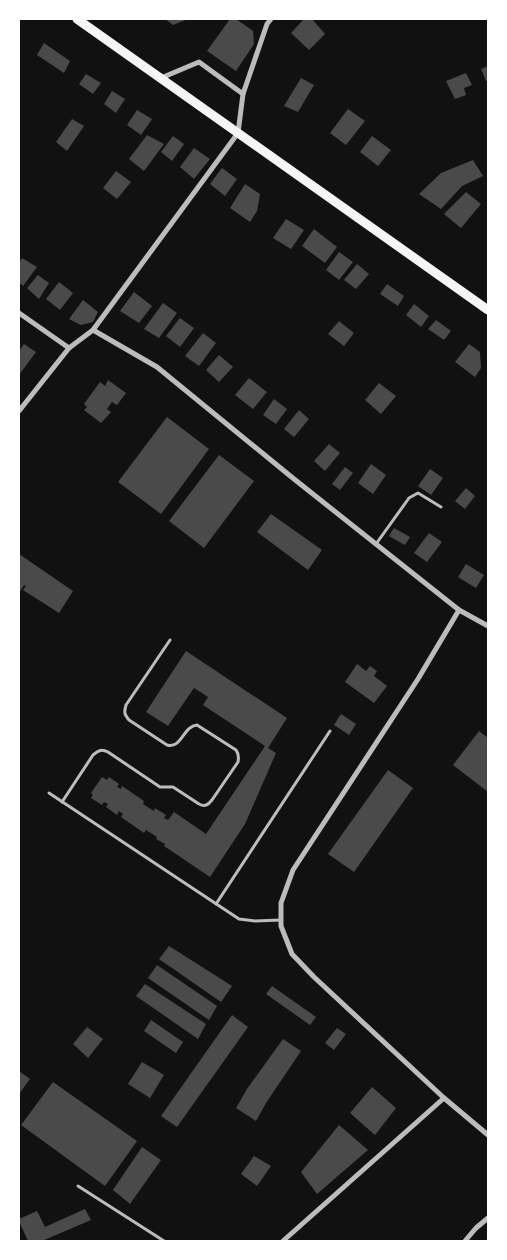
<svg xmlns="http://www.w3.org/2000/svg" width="507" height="1260" viewBox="0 0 507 1260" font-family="'Exo 2',sans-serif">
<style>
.building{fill:#4a4a4a}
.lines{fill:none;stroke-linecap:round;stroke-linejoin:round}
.service{stroke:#bcbcbc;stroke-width:3}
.minor{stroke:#bcbcbc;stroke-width:5}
.primary{stroke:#f5f5f5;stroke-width:9}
</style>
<rect width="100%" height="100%" fill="#111"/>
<g class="building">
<polygon points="165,19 188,19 173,25"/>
<polygon points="230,19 236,19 253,31 254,44 236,71 207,51"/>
<polygon points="304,19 312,19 325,34 309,50 291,33"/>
<polygon points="44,43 70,61 64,73 37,55"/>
<polygon points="488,66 488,81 486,81 481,69"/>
<polygon points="466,73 472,85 464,88 466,95 455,99 446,81"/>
<polygon points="86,74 101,83 93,94 79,84"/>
<polygon points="301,78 314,85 298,112 284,106"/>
<polygon points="112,91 125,99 116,113 104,104"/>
<polygon points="348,109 365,121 346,145 330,133"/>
<polygon points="137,110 152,119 141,135 127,125"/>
<polygon points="72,119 84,126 67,151 56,142"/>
<polygon points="147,135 164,144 144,171 129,159"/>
<polygon points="173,136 184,144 172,161 161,152"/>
<polygon points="372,136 391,150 378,166 360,152"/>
<polygon points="194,148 210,159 194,179 180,167"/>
<polygon points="473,160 483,176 462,186 441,209 419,194 441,173"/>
<polygon points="222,168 237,179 225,196 210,184"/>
<polygon points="116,171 131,182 117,199 103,188"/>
<polygon points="245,184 260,194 257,211 250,222 230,208"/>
<polygon points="466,192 481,204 461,228 444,214"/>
<polygon points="286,219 304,230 291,249 273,238"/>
<polygon points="314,229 337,247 325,263 302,246"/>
<polygon points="339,252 353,262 339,280 326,270"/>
<polygon points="22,258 37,267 23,286 19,282 19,263"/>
<polygon points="357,264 369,274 356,289 344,280"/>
<polygon points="38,275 49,283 39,299 27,288"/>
<polygon points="59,282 73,293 60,310 46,299"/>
<polygon points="387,284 404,296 398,306 380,294"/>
<polygon points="134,292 152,306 139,323 120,311"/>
<polygon points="83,300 98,312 93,322 81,325 69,319"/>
<polygon points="163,303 177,313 159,338 144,329"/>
<polygon points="414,304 429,316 421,327 406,315"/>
<polygon points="180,318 194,328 180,347 166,336"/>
<polygon points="436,320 451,331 444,340 428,329"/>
<polygon points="339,321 354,333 344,346 328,334"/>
<polygon points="203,333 216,343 199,366 185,356"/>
<polygon points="24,344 36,352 19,375 19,351"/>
<polygon points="469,344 480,352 481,368 475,377 455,362"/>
<polygon points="219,355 233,367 219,382 206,370"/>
<polygon points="249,378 267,392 253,409 235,395"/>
<polygon points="108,380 126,393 117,405 112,402 107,409 111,412 101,423 84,410 87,407 84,404 100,382 105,386"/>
<polygon points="379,383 396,396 381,414 365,400"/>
<polygon points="274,399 287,409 276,424 263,415"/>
<polygon points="299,410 309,419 294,437 284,429"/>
<polygon points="167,417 209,449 161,514 118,482"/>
<polygon points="329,444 340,453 325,471 314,461"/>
<polygon points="219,455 254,481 204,548 169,521"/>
<polygon points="371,464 386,475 373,494 358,483"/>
<polygon points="345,467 353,473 340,490 332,484"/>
<polygon points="430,469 443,478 431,495 418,486"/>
<polygon points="466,488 475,496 465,509 455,501"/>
<polygon points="271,514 322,550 308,570 257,532"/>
<polygon points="394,528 410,537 405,545 389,536"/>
<polygon points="429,533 442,542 427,562 414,553"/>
<polygon points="19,554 73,591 59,613 23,590 26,586 24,585 19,593"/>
<polygon points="466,564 484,575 476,588 458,577"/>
<polygon points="186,651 287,718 268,748 276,753 245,824 210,877 164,846 165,844 156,839 157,837 146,830 144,833 121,817 123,814 119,811 117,815 106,807 108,804 104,802 102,805 91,798 93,795 91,793 102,777 107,780 109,777 119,784 117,787 121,789 122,786 144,801 143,804 154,811 155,808 166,815 164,818 168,820 174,812 206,834 265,746 203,705 208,697 194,688 168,726 146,712"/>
<polygon points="357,664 366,671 370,666 377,671 374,676 387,686 374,703 345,682"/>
<polygon points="341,714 356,724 349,735 334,725"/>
<polygon points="479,731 488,738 488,792 453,765"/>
<polygon points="388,770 413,788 354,872 328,854"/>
<polygon points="169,946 232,986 221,1002 159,959"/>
<polygon points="157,965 217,1006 209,1020 148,978"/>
<polygon points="145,984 206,1024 198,1039 136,996"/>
<polygon points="272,986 316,1017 310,1025 266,994"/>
<polygon points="232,1015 248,1027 177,1127 161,1116"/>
<polygon points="151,1020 183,1042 176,1053 144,1031"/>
<polygon points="87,1027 103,1039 88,1058 73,1044"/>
<polygon points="337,1028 346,1034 334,1050 325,1043"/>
<polygon points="283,1039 301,1051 266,1103 256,1121 236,1108 247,1089"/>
<polygon points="142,1062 164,1075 150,1098 128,1084"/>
<polygon points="19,1071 30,1079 19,1094"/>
<polygon points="53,1082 137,1141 105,1186 21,1125"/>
<polygon points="372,1087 396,1108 375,1135 350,1113"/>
<polygon points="339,1125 368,1150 317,1194 301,1172"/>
<polygon points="142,1147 161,1160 130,1204 113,1190"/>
<polygon points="254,1156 271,1166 257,1186 241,1174"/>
<polygon points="85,1209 91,1220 42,1241 28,1241 19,1221 19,1219 37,1211 45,1227"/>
</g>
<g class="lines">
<g class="service">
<polyline points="376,544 409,498 418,493 441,507"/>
<polyline points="49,793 239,919 255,921 281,920"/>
<path d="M 62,802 L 93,755 C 99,750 102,749 108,752 L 160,787 L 173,787 L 199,804 C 205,807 208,805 212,800 L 238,762 C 239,757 239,754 236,750 L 197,725 C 183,726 182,749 167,745 L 129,720 C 124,714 124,712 126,705 L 170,640"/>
<polyline points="216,904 330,731"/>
<polyline points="78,1186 164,1241"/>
</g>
<g class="minor">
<polyline points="243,94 267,24 271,19"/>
<polyline points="19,313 69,348"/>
<polyline points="93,330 157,367 294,479 459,610 488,626"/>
<polyline points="19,411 69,348 93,330 238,133 243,94 199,62 161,78"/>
<polyline points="459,610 418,679 293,870 281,903 281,926 292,954 314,977 444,1098 488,1135"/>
<polyline points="283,1241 444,1098"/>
<polyline points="465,1241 476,1228 488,1218"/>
</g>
<polyline class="primary" points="77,19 488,310"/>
</g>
<rect width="507" height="1260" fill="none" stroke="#ffffff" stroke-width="40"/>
</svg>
